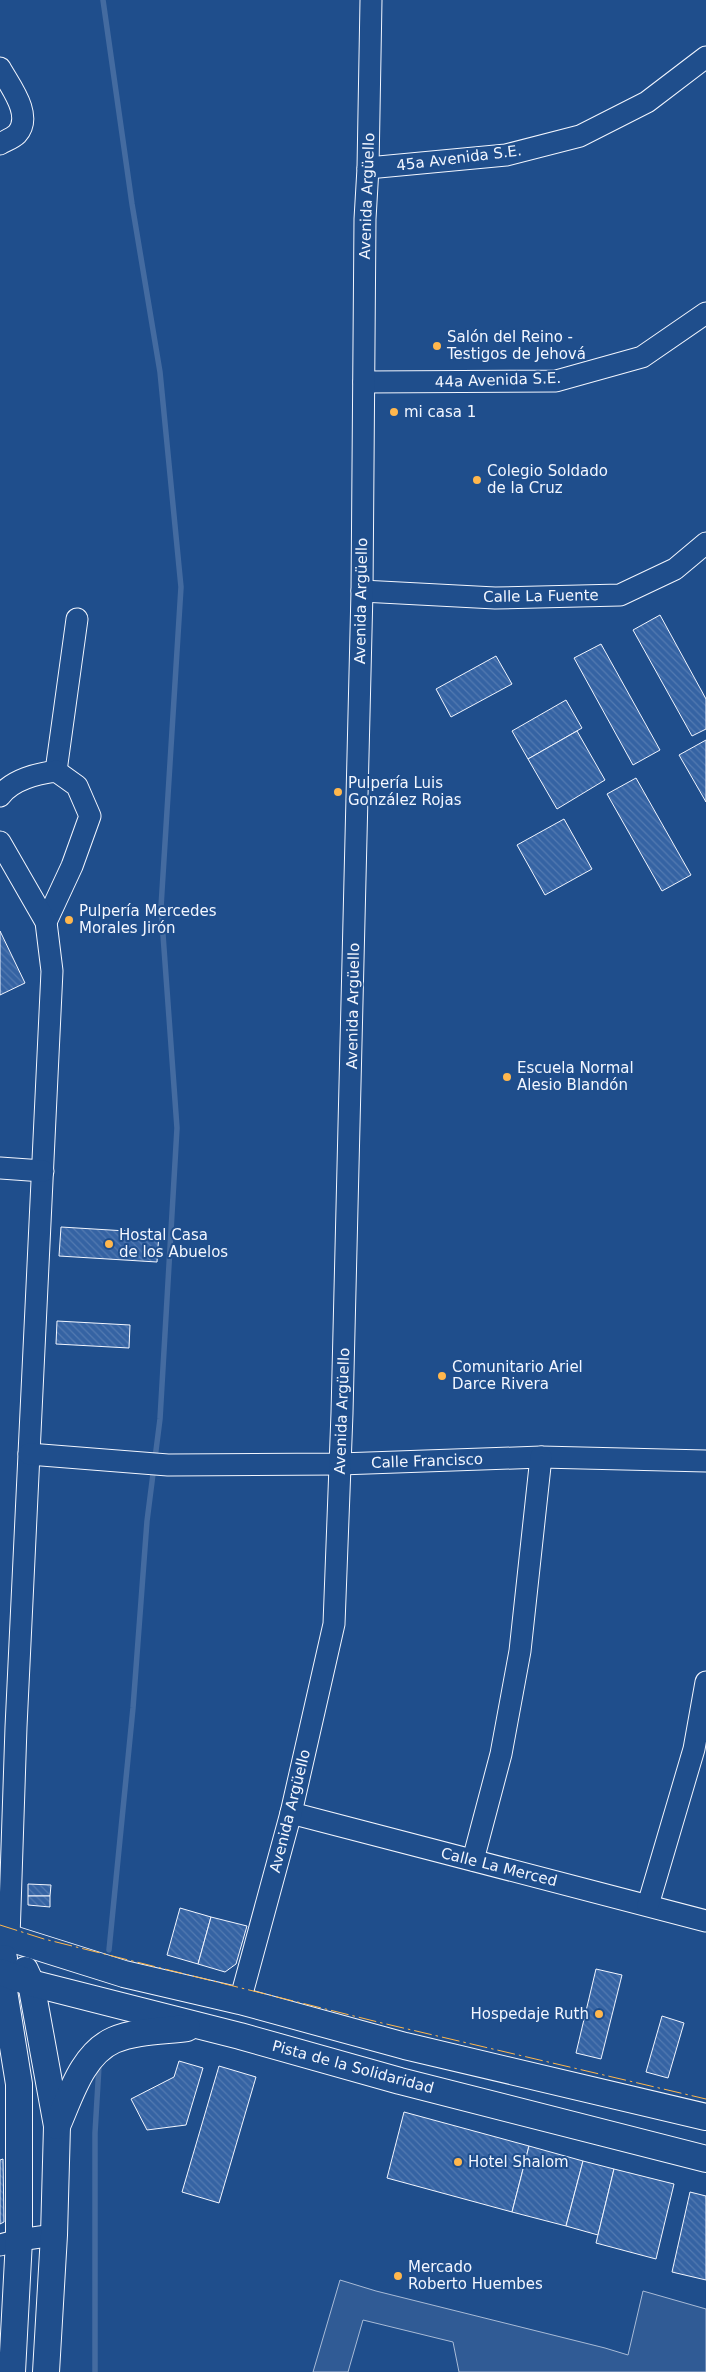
<svg xmlns="http://www.w3.org/2000/svg" width="706" height="2372" viewBox="0 0 706 2372" font-family="'DejaVu Sans',sans-serif">
<style>
.built{fill:#305b95;stroke:#a8bbd7}
.lines{fill:none;stroke-linecap:round;stroke-linejoin:round}
.stream{stroke:#446ba0;stroke-width:5.5}
.building{fill:url(#building-back-hatch);stroke:#f2f6ff}
.minor-casing{stroke:#f2f6ff;stroke-width:23}
.major-casing{stroke:#f2f6ff;stroke-width:28}
.minor{stroke:#1f4e8c;stroke-width:21}
.major{stroke:#1f4e8c;stroke-width:26}
.power{stroke:#ffb74d;stroke-width:1;stroke-dasharray:18 4 2.5 4;stroke-linecap:butt}
.poi-dot{fill:#ffb74d;stroke:#1f4e8c;stroke-width:2}
.labels{text-anchor:middle;stroke-width:4;stroke-linejoin:round;paint-order:stroke}
.street-label{font-size:15px;fill:#f2f6ff;stroke:#1f4e8c}
.poi-label{font-size:15px;fill:#f2f6ff;stroke:#1f4e8c;text-anchor:start}
</style>
<defs>
<pattern id="building-back-hatch" width="6" height="6" patternUnits="userSpaceOnUse" patternTransform="scale(1.25)"><rect width="6" height="6" fill="#3563a3"/><path d="M-1 5l2 2M0 0l6 6M5-1l2 2" fill="none" stroke="#537ab1"/></pattern>
</defs>
<rect width="100%" height="100%" fill="#1f4e8c"/>
<polygon class="built" points="340,2280 376,2291 605,2348 628,2355 643,2291 706,2309 706,2372 459,2372 453,2342 363,2320 348,2372 313,2372"/>
<g class="lines">
<g class="stream">
<polyline points="103,0 132,204 160,372 181,587 161,907 177,1128 160,1419 147,1521 133,1708 109,1950"/>
<polyline points="95,2372 95,2133 99,2066"/>
</g>
</g>
<g class="building">
<polygon points="660,615 706,699 706,729 692,736 633,630"/>
<polygon points="601,644 660,750 633,765 574,658"/>
<polygon points="496,656 512,684 451,717 436,689"/>
<polygon points="566,700 582,728 528,759 512,731"/>
<polygon points="577,731 605,780 557,809 528,759"/>
<polygon points="706,740 706,802 679,755"/>
<polygon points="636,778 691,875 662,891 607,794"/>
<polygon points="564,819 592,869 545,895 517,845"/>
<polygon points="0,931 25,983 0,995"/>
<polygon points="61,1227 159,1233 157,1262 59,1256"/>
<polygon points="57,1321 130,1325 129,1348 56,1344"/>
<polygon points="28,1884 51,1885 50,1896 28,1896"/>
<polygon points="28,1896 50,1896 50,1907 28,1905"/>
<polygon points="180,1908 211,1917 198,1964 167,1955"/>
<polygon points="211,1917 247,1926 236,1964 225,1972 198,1964"/>
<polygon points="596,1969 622,1975 601,2059 576,2053"/>
<polygon points="662,2016 684,2023 668,2078 646,2072"/>
<polygon points="179,2061 203,2068 186,2125 147,2130 131,2099 174,2077"/>
<polygon points="219,2066 256,2077 219,2203 182,2192"/>
<polygon points="404,2112 529,2146 512,2212 387,2178"/>
<polygon points="529,2146 583,2161 566,2226 512,2212"/>
<polygon points="3,2159 4,2222 0,2224 0,2160"/>
<polygon points="583,2161 614,2169 598,2235 566,2226"/>
<polygon points="614,2169 674,2184 656,2259 596,2243"/>
<polygon points="690,2192 706,2196 706,2280 672,2272"/>
</g>
<g class="lines">
<g class="minor-casing">
<g id="minor">
<path d="M 0,68 C 9,85 34,115 17,134 C 13,138 5,141 0,144"/>
<polyline points="368,168 506,155 580,136 647,102 706,57"/>
<polyline points="364,382 556,381 642,357 706,313"/>
<polyline points="362,591 495,598 620,595 675,569 706,543"/>
<polyline points="56,771 77,619"/>
<path d="M 0,796 C 13,779 37,774 56,771 L 77,786 L 90,816 L 72,866 L 46,922"/>
<polyline points="0,842 46,922 52,971 16,1727 9,1938"/>
<polyline points="0,1168 43,1171"/>
<polyline points="29,1454 168,1465 340,1464 541,1457 706,1461"/>
<polyline points="291,1813 706,1921"/>
<polyline points="473,1860 501,1754 520,1651 541,1457"/>
<polyline points="648,1905 694,1749 706,1682"/>
<polyline points="240,2001 291,1813 334,1624 342,1413 362,591 365,219 368,168 371,0"/>
<polyline points="0,2245 19,2240 54,2235"/>
</g>
</g>
<g class="major-casing">
<g id="major">
<polyline points="0,1935 124,1974 240,2001 405,2046 706,2117"/>
<polyline points="4,1958 1,1972 19,2084 19,2240 12,2372"/>
<polyline points="25,1970 31,1983 57,2126 54,2235 46,2372"/>
<polyline points="0,1972 31,1983 240,2036 400,2081 706,2159"/>
<path d="M 57,2126 C 70,2097 82,2054 114,2040 C 135,2031 163,2031 187,2028"/>
</g>
</g>
<use href="#minor" class="minor"/>
<use href="#major" class="major"/>
<polyline class="power" points="0,1925 44,1939 382,2023 706,2099"/>
</g>
<g class="poi-dot">
<circle cx="437" cy="346" r="5"/>
<circle cx="394" cy="412" r="5"/>
<circle cx="477" cy="480" r="5"/>
<circle cx="338" cy="792" r="5"/>
<circle cx="69" cy="920" r="5"/>
<circle cx="507" cy="1077" r="5"/>
<circle cx="109" cy="1244" r="5"/>
<circle cx="442" cy="1376" r="5"/>
<circle cx="599" cy="2014" r="5"/>
<circle cx="458" cy="2162" r="5"/>
<circle cx="398" cy="2276" r="5"/>
</g>
<g class="labels">
<g class="street-label">
<text transform="translate(459 158) rotate(-7)" y="5">45a Avenida S.E.</text>
<text transform="translate(367 196) rotate(-88)" y="5">Avenida Argüello</text>
<text transform="translate(498 380) rotate(-2)" y="5">44a Avenida S.E.</text>
<text transform="translate(541 596) rotate(-1)" y="5">Calle La Fuente</text>
<text transform="translate(361 601) rotate(-89)" y="5">Avenida Argüello</text>
<text transform="translate(353 1006) rotate(-89)" y="5">Avenida Argüello</text>
<text transform="translate(342 1411) rotate(-88)" y="5">Avenida Argüello</text>
<text transform="translate(427 1461) rotate(-2)" y="5">Calle Francisco</text>
<text transform="translate(290 1811) rotate(-76)" y="5">Avenida Argüello</text>
<text transform="translate(499 1867) rotate(14)" y="5">Calle La Merced</text>
<text transform="translate(353 2067) rotate(15)" y="5">Pista de la Solidaridad</text>
</g>
<g class="poi-label">
<text x="447" y="342">Salón del Reino -<tspan x="447" dy="17">Testigos de Jehová</tspan></text>
<text x="404" y="417">mi casa 1</text>
<text x="487" y="476">Colegio Soldado<tspan x="487" dy="17">de la Cruz</tspan></text>
<text x="348" y="788">Pulpería Luis<tspan x="348" dy="17">González Rojas</tspan></text>
<text x="79" y="916">Pulpería Mercedes<tspan x="79" dy="17">Morales Jirón</tspan></text>
<text x="517" y="1073">Escuela Normal<tspan x="517" dy="17">Alesio Blandón</tspan></text>
<text x="119" y="1240">Hostal Casa<tspan x="119" dy="17">de los Abuelos</tspan></text>
<text x="452" y="1372">Comunitario Ariel<tspan x="452" dy="17">Darce Rivera</tspan></text>
<text x="589" y="2019" text-anchor="end">Hospedaje Ruth</text>
<text x="468" y="2167">Hotel Shalom</text>
<text x="408" y="2272">Mercado<tspan x="408" dy="17">Roberto Huembes</tspan></text>
</g>
</g>
</svg>
